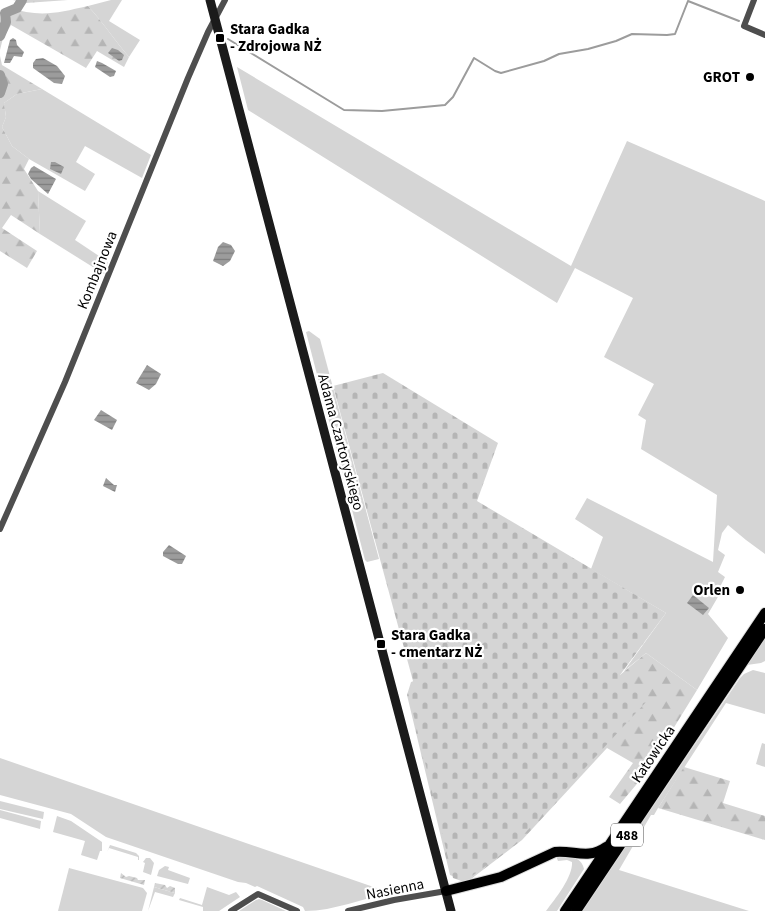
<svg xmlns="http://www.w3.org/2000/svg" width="765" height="911" viewBox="0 0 765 911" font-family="'Source Sans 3',sans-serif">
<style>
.grass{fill:#d5d5d5}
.forest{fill:url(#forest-firs)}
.cemetery{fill:url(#cemetery-stones)}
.garden{fill:url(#garden-furrows)}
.water{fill:url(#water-rules)}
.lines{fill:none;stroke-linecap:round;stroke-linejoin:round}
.stream{stroke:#9c9c9c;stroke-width:2}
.river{stroke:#9c9c9c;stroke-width:10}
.primary-casing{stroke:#dbdbdb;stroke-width:12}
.street{stroke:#4e4e4e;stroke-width:6}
.secondary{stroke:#1b1b1b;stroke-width:9}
.primary{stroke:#000;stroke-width:10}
.poi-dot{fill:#000;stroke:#fff;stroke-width:2}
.labels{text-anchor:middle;stroke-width:4.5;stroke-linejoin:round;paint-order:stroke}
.shield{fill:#fff;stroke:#4c4c4c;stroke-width:1}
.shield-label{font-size:14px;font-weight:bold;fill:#000}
.poi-label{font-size:15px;font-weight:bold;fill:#000;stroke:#fff;text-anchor:start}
.street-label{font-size:15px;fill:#000;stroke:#fff}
</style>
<defs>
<pattern id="forest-firs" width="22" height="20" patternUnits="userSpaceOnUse" patternTransform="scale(1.25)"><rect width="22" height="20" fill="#d5d5d5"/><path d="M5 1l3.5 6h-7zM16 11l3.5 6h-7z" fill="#b5b5b5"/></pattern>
<pattern id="cemetery-stones" width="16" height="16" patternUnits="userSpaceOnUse" patternTransform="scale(1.25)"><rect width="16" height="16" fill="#d5d5d5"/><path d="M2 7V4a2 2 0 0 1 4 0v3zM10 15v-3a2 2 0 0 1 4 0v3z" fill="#b5b5b5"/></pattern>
<pattern id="garden-furrows" width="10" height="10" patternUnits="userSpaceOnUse" patternTransform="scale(1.25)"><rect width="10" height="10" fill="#d5d5d5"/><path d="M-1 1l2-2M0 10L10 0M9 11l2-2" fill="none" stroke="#b5b5b5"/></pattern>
<pattern id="water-rules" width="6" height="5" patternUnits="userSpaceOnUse" patternTransform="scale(1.25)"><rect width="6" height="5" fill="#9c9c9c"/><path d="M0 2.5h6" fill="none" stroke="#7d7d7d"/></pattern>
</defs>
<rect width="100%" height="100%" fill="#fff"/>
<g class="grass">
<path d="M 111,0 L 122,0 L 109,21 L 140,40 L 129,57 C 115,41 103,22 88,6 Z"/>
<polygon points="237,67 571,266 627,141 765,201 765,554 746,540 728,525 722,533 718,550 725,555 718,572 725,577 720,587 722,590 708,614 728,638 697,690 646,653 624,671 666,613 591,569 603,537 575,519 587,498 713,562 717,495 641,449 646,420 638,415 654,384 604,357 633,298 575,268 557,303 248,110"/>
<polygon points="42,89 151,155 142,178 85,146 76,162 95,174 85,191 29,159 12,146 2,127 6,117 4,103 17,94"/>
<polygon points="38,191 86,221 75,240 108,262 104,274 40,234"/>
<polygon points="309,331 320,339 379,559 367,562 365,560 306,332"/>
<polygon points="765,637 765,661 761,663 747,665"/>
<polygon points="753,670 765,673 765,714 726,703 658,808 654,815 651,815 619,870 749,911 582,911 740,678 744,674"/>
<polygon points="762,743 765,744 765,767 756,764"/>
<path d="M 0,758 L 391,893 C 362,898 335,911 305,911 L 303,907 L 257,886 L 255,887 L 246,883 L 238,882 L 106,837 L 71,814 L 0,795 Z"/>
<polygon points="0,801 44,812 43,819 0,809"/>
<polygon points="0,810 41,821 40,829 0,818"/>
<polygon points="57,816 71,821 102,842 102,851 100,851 97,860 81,855 85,841 53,832"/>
<polygon points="110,845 136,853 139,856 139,860 138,860 138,857 109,848 107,852"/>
<path d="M 556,856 C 568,857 581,855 584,869 L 557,911 L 546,911 C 555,899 573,877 572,862 L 567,860 L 558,861 Z"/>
<polygon points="146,858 150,858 154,863 151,875 143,872 145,863 143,862"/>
<polygon points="165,866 169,867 168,870 190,878 188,884 157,876 159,870"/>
<polygon points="69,868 143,888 147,893 142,911 58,911"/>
<polygon points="154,887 175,893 173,897 155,892 148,911"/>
<polygon points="207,887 229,895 236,892 240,897 219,911 203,911 203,907 179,900 180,898 202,905"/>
<polygon points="259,899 262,900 286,911 239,911 256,900"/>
</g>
<g class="forest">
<polygon points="13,0 68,0 26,3"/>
<path d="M 88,6 C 103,22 115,41 129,57 L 124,67 L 97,51 L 86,68 L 11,25 L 3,38 L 0,50 L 0,20 L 2,13 L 8,7 C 39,18 57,13 88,6 Z"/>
<polygon points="0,56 2,65 42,89 17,94 4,103 6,117 2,127 12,146 29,159 24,169 38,191 40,234 11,215 2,228 37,251 27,268 0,251"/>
<polygon points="530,644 620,675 646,653 697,690 646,773 620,804 609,797 633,763 607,748 522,840 467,882 450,875 407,695 411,682"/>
<polygon points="684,767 730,781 723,803 765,816 765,840 658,808"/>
</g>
<polygon class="cemetery" points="383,373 498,443 477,501 666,613 620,675 646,702 514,845 464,882 453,878 409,696 413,681 333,386"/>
<g class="garden">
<polygon points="121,873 126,877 129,876 137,878 138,880 145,880 144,885 120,878"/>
<polygon points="155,883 165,885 167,888 170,886 175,888 175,893 154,887"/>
</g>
<g class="water">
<polygon points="13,38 16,40 17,45 24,52 22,57 14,56 10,63 4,63 10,40"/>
<polygon points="112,48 118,50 124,55 122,60 119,61 108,53"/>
<polygon points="43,58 57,66 65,76 62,84 54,83 33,68 33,63 36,59"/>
<polygon points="97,61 102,63 116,71 114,76 110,77 95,67"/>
<polygon points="51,162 55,162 64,167 61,174 50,169"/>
<polygon points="34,166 56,179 48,194 31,179 28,174 31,168"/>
<polygon points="223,242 231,245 235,251 230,261 223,266 213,261 218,247"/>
<polygon points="147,365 161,374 156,384 149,390 136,383"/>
<polygon points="101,410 117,420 112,430 94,420"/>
<polygon points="106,478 114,485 117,485 115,492 103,486"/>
<polygon points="169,545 186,556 182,564 178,564 163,556 163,552"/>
<polygon points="693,595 709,608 703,615 687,603"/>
</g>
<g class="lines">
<polyline class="stream" points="228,39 344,110 382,111 445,105 453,97 474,58 495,71 501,73 544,61 559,54 588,49 616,41 632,34 667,35 675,34 688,1 739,21"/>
<g class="river">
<polyline points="0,36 6,22 5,13 17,8 22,0"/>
<polyline points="0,75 3,84 0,93"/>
</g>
<g class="primary-casing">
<g id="primary">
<path d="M 446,891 L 501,877 L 555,852 C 574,850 588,860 606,847"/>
<polyline points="565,911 765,613"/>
<polyline points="576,911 765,629"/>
</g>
</g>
<g class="street">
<polyline points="754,0 744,26 765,35"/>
<polyline points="0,529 65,382 188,78 208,32 225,0"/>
<polyline points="231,911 258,894 297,911"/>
<polyline points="348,911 394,900 446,891"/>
</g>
<polyline class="secondary" points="210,0 451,911"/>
<use href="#primary" class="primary"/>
</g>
<g class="poi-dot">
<rect x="215" y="33" width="10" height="10" rx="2.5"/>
<circle cx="750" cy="77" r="5"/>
<circle cx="740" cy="590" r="5"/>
<rect x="376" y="639" width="10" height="10" rx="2.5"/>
</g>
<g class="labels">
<rect class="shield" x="611" y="823.5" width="32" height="23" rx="4"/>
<g class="shield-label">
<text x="627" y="840">488</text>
</g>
<g class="poi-label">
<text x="230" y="34">Stara Gadka<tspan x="230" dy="17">- Zdrojowa NŻ</tspan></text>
<text x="740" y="82" text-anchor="end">GROT</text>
<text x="730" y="595" text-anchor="end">Orlen</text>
<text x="391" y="640">Stara Gadka<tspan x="391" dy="17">- cmentarz NŻ</tspan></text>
</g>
<g class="street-label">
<text transform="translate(97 270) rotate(-68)" y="5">Kombajnowa</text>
<text transform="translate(341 442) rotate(75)" y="5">Adama Czartoryskiego</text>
<text transform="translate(653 754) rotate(-56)" y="5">Katowicka</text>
<text transform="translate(395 889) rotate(-11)" y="5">Nasienna</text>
</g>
</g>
</svg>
